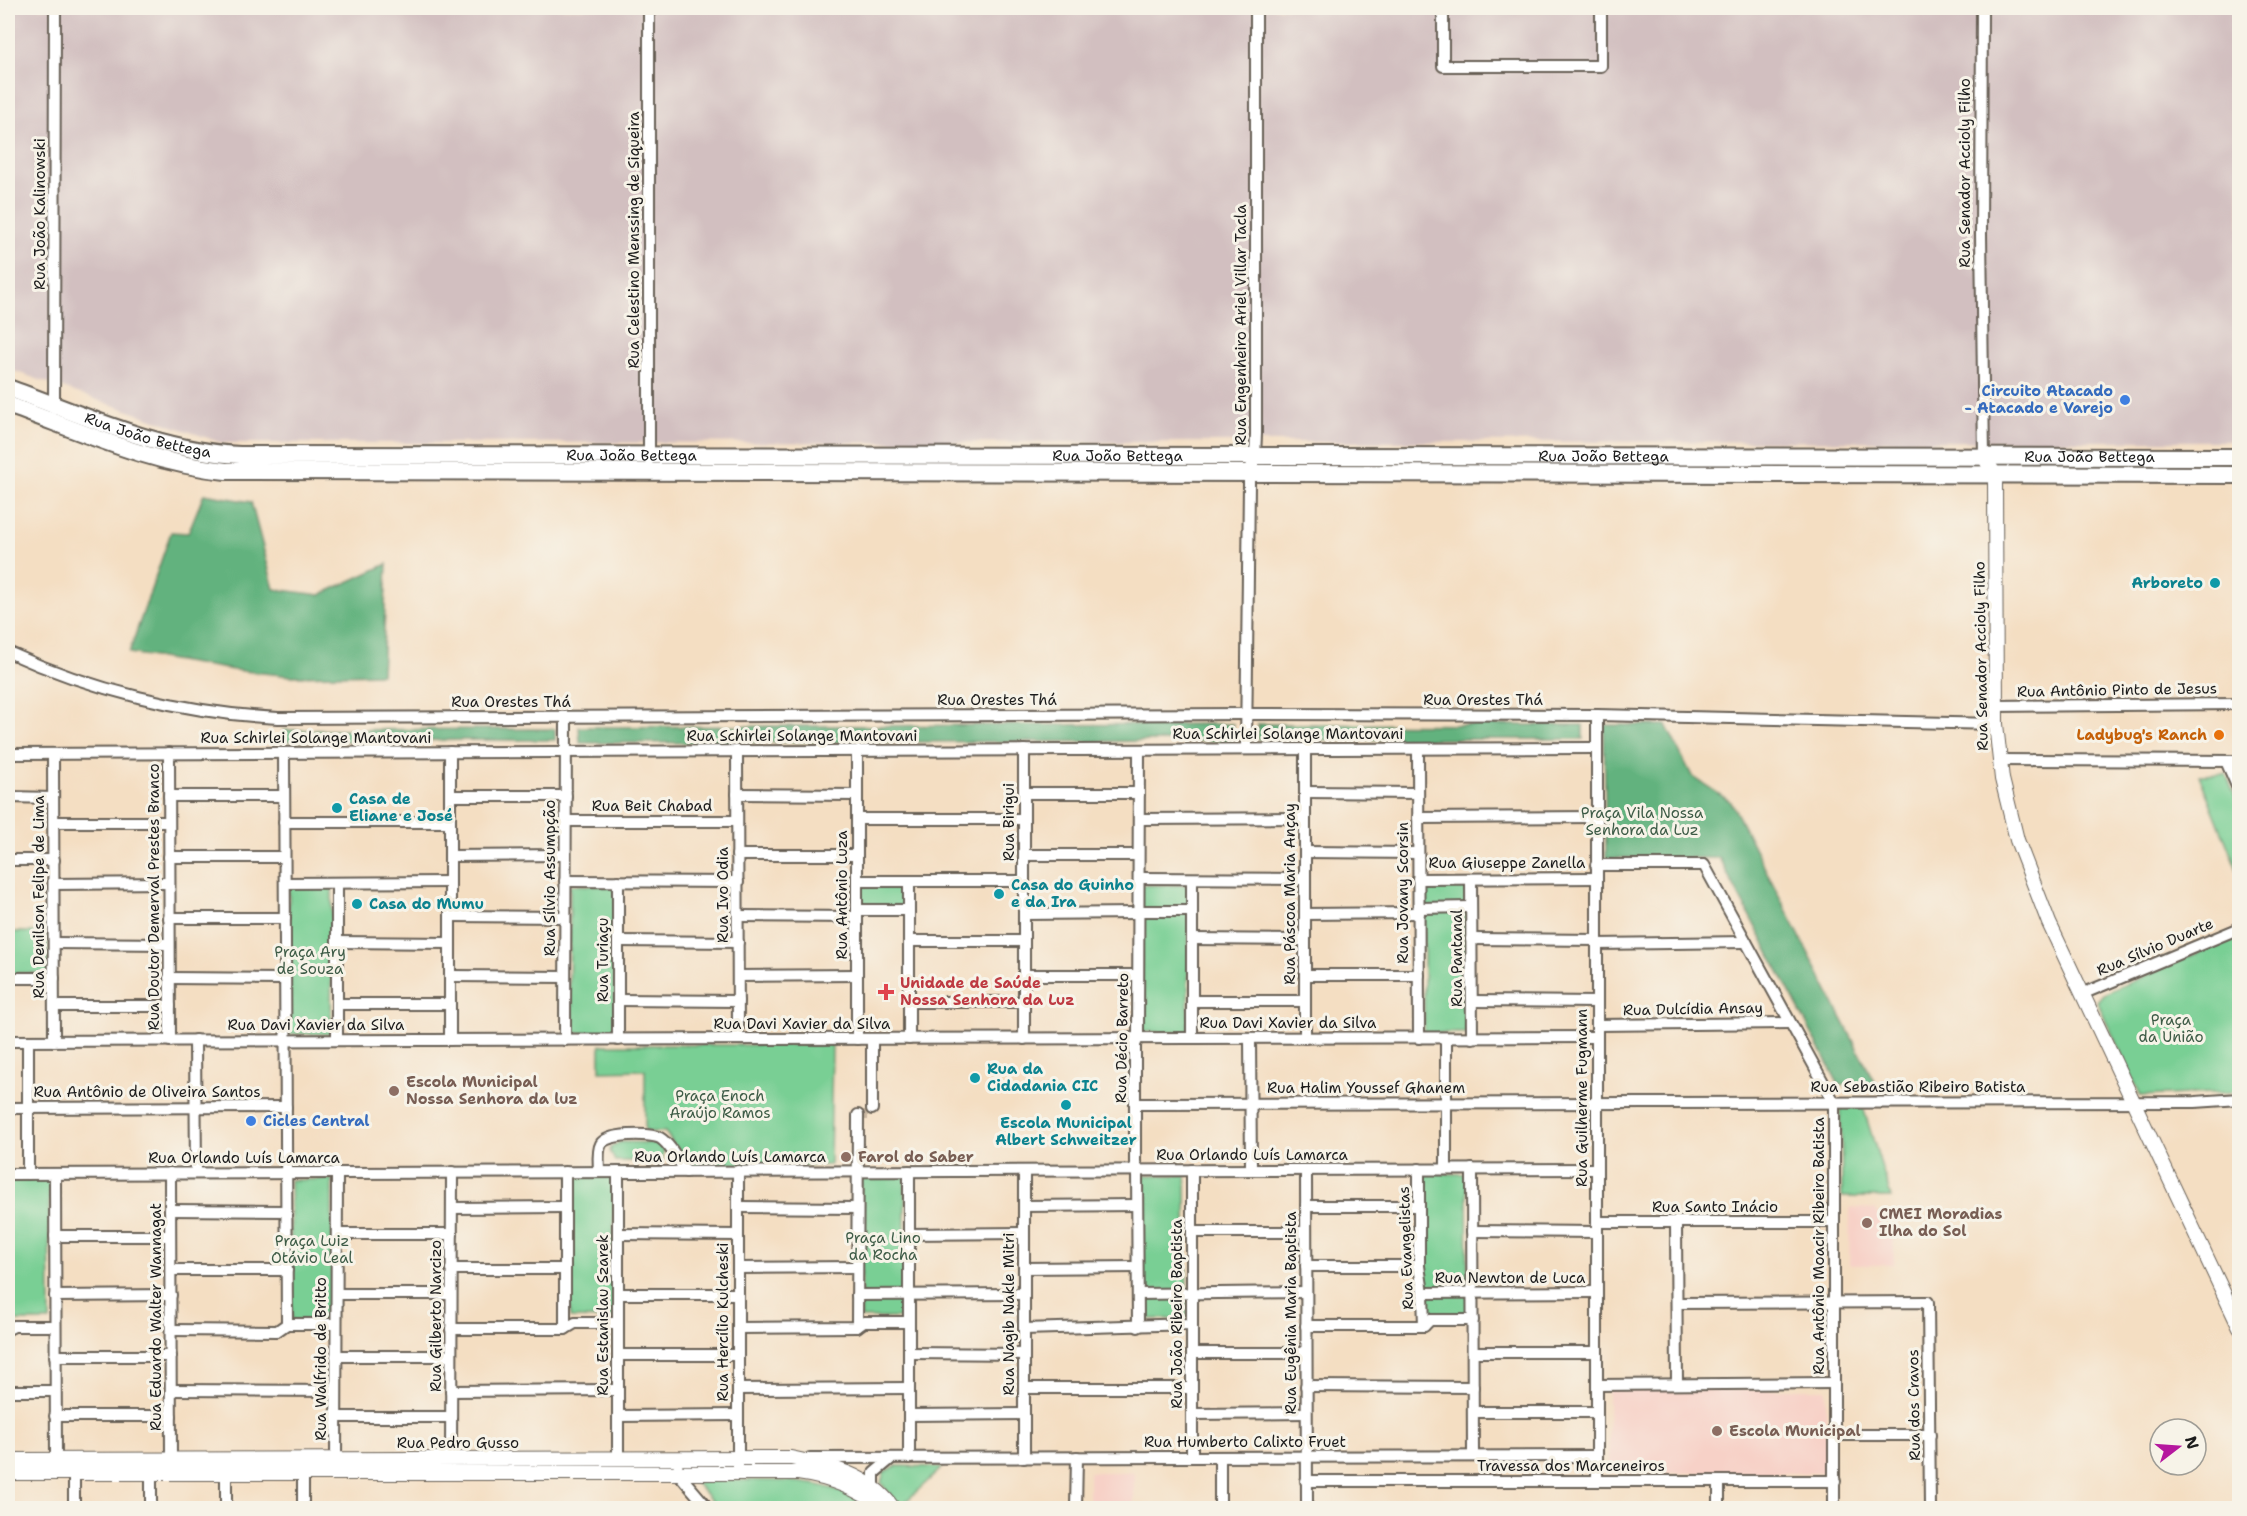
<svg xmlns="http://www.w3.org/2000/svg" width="2247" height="1516" viewBox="0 0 2247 1516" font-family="'Shantell Sans',sans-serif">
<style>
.built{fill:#f7d1c7}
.industrial{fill:#d2bfc0}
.green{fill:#79cf94;stroke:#4a7658;stroke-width:1.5}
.forest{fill:#62b27e;stroke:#3f674d;stroke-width:1.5}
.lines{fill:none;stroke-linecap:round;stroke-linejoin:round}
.street-tunnel{stroke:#c9b7a1;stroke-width:10;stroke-dasharray:10 5;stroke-linecap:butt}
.street-casing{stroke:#686056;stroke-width:14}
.secondary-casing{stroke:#686056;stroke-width:16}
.primary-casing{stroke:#686056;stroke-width:20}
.street{stroke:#fff;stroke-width:10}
.secondary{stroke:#fff;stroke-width:14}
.primary{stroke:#fff;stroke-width:16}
.shop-dot{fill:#3f7fe0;stroke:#f7f3e8;stroke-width:2}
.culture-dot{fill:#0f9aa8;stroke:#f7f3e8;stroke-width:2}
.food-dot{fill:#e8710a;stroke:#f7f3e8;stroke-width:2}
.health-dot{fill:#e0444e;stroke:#f7f3e8;stroke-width:2}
.education-dot{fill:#8d6e63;stroke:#f7f3e8;stroke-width:2}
.labels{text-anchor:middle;stroke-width:6;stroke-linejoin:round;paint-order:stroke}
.street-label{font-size:15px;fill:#1c1c1c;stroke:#f7f3e8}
.shop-label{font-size:15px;font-weight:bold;fill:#366cbe;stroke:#f7f3e8;text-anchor:end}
.culture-label{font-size:15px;font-weight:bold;fill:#0d838f;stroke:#f7f3e8;text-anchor:start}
.food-label{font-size:15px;font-weight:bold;fill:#c56008;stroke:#f7f3e8;text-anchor:end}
.park-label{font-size:15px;fill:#3d5b46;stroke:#f7f3e8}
.health-label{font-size:15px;font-weight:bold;fill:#be3a42;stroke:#f7f3e8;text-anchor:start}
.education-label{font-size:15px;font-weight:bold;fill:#785e54;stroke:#f7f3e8;text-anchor:start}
</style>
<rect width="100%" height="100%" fill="#f7f3e8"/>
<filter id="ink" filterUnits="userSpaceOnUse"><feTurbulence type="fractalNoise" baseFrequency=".0167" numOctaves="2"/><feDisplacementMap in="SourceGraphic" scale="12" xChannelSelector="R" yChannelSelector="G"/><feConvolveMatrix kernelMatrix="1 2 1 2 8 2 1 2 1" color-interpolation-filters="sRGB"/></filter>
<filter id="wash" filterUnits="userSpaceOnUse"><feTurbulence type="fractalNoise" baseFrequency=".008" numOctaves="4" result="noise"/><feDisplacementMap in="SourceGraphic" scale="24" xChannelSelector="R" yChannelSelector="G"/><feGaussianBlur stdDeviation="1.35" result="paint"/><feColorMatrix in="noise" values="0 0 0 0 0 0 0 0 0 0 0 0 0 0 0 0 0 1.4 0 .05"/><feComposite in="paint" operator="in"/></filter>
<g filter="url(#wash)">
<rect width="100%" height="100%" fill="#f4dec2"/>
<g class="built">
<polygon points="1850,1208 1875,1209 1894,1238 1894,1265 1849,1265"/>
<polygon points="1826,1389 1827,1473 1609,1473 1608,1390"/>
<rect x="1089" y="1472" width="45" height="36"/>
</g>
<polygon class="industrial" points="8,8 2239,8 2239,441 222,443 8,369"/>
<g class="green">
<polygon points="2226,774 2239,807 2239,874 2199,775"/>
<polygon points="1466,884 1466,1033 1424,1033 1424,885"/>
<polygon points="570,885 615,886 615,1033 569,1033"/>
<polygon points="1141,885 1189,885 1188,1032 1141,1032"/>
<polygon points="289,886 332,887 331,1034 288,1034"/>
<rect x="861" y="886" width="44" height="20"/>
<rect x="8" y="932" width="40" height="41"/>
<polygon points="2239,935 2239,1092 2141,1096 2097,1001 2103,994"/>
<polygon points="600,1045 832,1045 830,1165 690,1166 665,1132 645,1132 645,1070 600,1071"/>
<polygon points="1841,1107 1863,1107 1891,1197 1842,1197"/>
<polygon points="620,1142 659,1143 664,1149 662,1161 615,1161 610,1151 611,1147"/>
<polygon points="1423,1173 1467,1174 1468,1316 1427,1317 1424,1265"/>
<polygon points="1143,1175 1186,1175 1187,1319 1143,1319"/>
<polygon points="570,1176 614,1176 613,1319 570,1318"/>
<rect x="861" y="1176" width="44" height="142"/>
<polygon points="8,1179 49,1179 50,1321 8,1321"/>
<polygon points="332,1179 333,1320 292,1320 290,1180"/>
<polygon points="896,1466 943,1467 900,1507 881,1483 884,1472"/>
<path d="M 694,1481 C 756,1481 821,1472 875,1508 L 718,1508 Z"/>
</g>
<g class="forest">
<polygon points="204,494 251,502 274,589 320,595 387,564 382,674 292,676 233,670 129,653 171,532 188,533"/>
<polygon points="1233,724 1234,741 580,743 579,727"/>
<polygon points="1258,724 1583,725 1583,739 1258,740"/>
<polygon points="1604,725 1666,725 1692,776 1731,802 1877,1087 1839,1085 1719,858 1606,858"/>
<polygon points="555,729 555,740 283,741 283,730"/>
</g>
</g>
<g filter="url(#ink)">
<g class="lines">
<polyline class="street-tunnel" points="858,1115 872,1115 872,1109"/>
<g class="street-casing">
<g id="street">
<polyline points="1443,8 1443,66 1601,66 1601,8"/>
<polyline points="1982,8 1981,234 1984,457"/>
<polyline points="54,409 55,8"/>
<polyline points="649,460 649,8"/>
<path d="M 8,652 C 91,690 186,713 278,718 L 1247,714 L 1597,715 L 1996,724"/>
<polyline points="1995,706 2240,704"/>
<polyline points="1597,715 1597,1481"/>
<polyline points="1246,749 1249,484 1249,473 1255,456 1256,434 1256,8"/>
<polyline points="1305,749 1305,1038"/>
<polyline points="1418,749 1419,1038"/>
<polyline points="1024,750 1024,1039"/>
<polyline points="737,751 738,1039"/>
<polyline points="450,752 450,1040"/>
<polyline points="169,753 170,1041"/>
<polyline points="284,753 287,1324"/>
<polyline points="8,754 1596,748"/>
<polyline points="53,754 54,1041"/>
<polyline points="2000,760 2240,761"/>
<polyline points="2226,761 2240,793"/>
<polyline points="1305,792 1418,793"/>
<polyline points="1024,793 1139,793"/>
<polyline points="737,794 857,795"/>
<polyline points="169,796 284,796"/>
<polyline points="450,796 566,796"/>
<polyline points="8,797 53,798"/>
<polyline points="1418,818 1596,817"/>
<polyline points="857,819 1024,819"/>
<polyline points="1139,819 1305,818"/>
<polyline points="566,821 737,821"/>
<polyline points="54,822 169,822"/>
<polyline points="284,822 450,822"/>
<polyline points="1305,852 1418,853"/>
<polyline points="737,855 857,855"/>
<polyline points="1024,855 1138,855"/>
<polyline points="450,856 565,855"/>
<polyline points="169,857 284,857"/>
<polyline points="8,860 54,860"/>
<polyline points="1596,865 1704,865 1834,1102 1834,1508"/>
<polyline points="1139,878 1305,879"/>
<polyline points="1418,879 1597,878"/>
<polyline points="1471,879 1472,1038"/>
<polyline points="565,881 738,882"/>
<polyline points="858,881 1024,881"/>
<polyline points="285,883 450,882"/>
<polyline points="54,884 169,883"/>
<polyline points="1419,908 1471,907"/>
<polyline points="857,910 909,910"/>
<polyline points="1138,911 1192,911"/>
<polyline points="1024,914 1138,913"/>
<polyline points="1305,914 1419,913"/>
<polyline points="450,916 565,917"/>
<polyline points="738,916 857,917"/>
<polyline points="169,918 285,918"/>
<polyline points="1192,939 1305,940"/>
<polyline points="1471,939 1597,940"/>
<polyline points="618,941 738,942"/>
<polyline points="909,941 1024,941"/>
<polyline points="337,942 450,943"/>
<polyline points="54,943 169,944"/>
<polyline points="1597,944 1746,942"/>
<polyline points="1024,975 1138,975"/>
<polyline points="1305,975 1419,975"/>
<polyline points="450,976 565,977"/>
<polyline points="738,976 857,975"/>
<polyline points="8,978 54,978"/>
<polyline points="169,978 285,979"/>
<polyline points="2082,994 2240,928"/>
<polyline points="618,1000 738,1001"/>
<polyline points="1192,1001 1305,1001"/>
<polyline points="1472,1001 1597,1002"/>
<polyline points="909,1002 1024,1002"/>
<polyline points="337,1004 450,1004"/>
<polyline points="54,1006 170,1006"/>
<polyline points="1597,1025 1790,1023"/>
<polyline points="1192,1038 1192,880"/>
<polyline points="1250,1038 1251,1170"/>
<polyline points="1446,1038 1446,1169"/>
<polyline points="857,1039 857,751"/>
<polyline points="872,1039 872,1109"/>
<polyline points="909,1039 909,881"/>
<polyline points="195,1040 196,1173"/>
<polyline points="337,1040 337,883"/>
<polyline points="565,1040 566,717"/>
<polyline points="618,1040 618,881"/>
<polyline points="8,1041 1597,1037"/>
<polyline points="1135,1104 2195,1102 2240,1099"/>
<polyline points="8,1108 286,1107"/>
<polyline points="1419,1169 1419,1266 1423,1293 1424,1326"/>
<polyline points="1472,1169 1473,1456"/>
<polyline points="1192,1170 1192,1457"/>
<polyline points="1306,1170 1307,1508"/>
<polyline points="738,1171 738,1466"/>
<polyline points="1024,1171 1024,1458"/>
<path d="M 599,1172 C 599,1164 597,1151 601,1144 C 607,1133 650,1133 660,1138 C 670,1144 679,1162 686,1172"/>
<polyline points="618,1172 618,1459"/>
<polyline points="170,1173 171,1460"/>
<polyline points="8,1174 1597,1169"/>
<polyline points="28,1174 28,1041"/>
<polyline points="55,1174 56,1460"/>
<polyline points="1024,1206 1137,1205"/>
<polyline points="1306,1206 1419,1206"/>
<polyline points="738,1207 857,1208"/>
<polyline points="452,1208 565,1207"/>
<polyline points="170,1210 286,1211"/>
<polyline points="1597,1222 1834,1222"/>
<polyline points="1676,1222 1677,1384"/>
<polyline points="1472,1231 1597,1232"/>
<polyline points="1192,1232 1306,1232"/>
<polyline points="337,1234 452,1234"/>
<polyline points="618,1234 738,1235"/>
<polyline points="909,1234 1024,1233"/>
<polyline points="55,1236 170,1236"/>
<polyline points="1306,1266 1419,1266"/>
<polyline points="738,1268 857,1267"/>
<polyline points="1024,1268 1137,1267"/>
<polyline points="451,1269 565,1269"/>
<polyline points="171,1270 287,1270"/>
<polyline points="1423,1293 1597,1292"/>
<polyline points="337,1294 451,1294"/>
<polyline points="618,1294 738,1294"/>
<polyline points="1138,1294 1306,1292"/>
<polyline points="857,1295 1024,1294"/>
<polyline points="55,1296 171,1295"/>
<polyline points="1677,1303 1928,1302 1930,1508"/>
<polyline points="1306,1326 1424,1326 1430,1320 1473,1320"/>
<polyline points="857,1327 858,1115"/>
<polyline points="1138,1327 1137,1170 1135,1162 1135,1045 1138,1038 1139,750"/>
<polyline points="738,1328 857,1327 864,1322 909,1322"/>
<polyline points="8,1329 14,1326 55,1326"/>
<polyline points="451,1329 565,1329 575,1323 618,1323"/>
<polyline points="565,1329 565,1172"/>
<polyline points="1024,1329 1192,1324"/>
<polyline points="171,1330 277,1331 287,1324 336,1324"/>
<polyline points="1473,1352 1597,1352"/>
<polyline points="909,1353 1024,1354"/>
<polyline points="1192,1353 1306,1353"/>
<polyline points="618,1355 738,1355"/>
<polyline points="55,1356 171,1356"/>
<polyline points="336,1356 451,1356"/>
<polyline points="1597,1385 1834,1383"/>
<polyline points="1306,1386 1473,1387"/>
<polyline points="1024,1388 1192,1388"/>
<polyline points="738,1389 909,1388"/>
<polyline points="171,1390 336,1391"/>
<polyline points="8,1391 55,1391"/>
<polyline points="451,1391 618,1390"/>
<polyline points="1473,1412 1597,1412"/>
<polyline points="1192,1414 1306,1413"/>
<polyline points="909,1415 1024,1414"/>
<polyline points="55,1416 171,1416"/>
<polyline points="618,1416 738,1415"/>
<polyline points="336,1417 451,1417"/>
<polyline points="1834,1435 1930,1435"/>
<polyline points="810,1458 1597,1456"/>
<polyline points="909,1458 909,1171"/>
<polyline points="451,1459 452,1172"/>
<polyline points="303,1466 303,1508"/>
<polyline points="336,1467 337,1173"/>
<polyline points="678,1468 678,1473 708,1508"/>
<polyline points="74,1473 74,1508"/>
<polyline points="151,1473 151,1508"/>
<polyline points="226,1473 226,1508"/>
<polyline points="1306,1481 1835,1481"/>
<polyline points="1719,1481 1719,1508"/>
<polyline points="874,1488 874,1473 892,1458"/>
<polyline points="1076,1508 1077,1457"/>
<polyline points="1220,1508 1220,1457"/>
</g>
</g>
<g class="secondary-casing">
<g id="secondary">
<polyline points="1984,457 1995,475 1996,724 2002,779 2017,840 2049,923 2240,1328"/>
<path d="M 8,1460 L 791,1458 C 830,1466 869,1474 893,1508"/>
<path d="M 8,1473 L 798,1473 C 834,1478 856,1489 886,1508"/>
</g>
</g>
<g class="primary-casing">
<g id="primary">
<path id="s1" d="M 8,388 C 81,414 162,452 240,455 L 2240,457"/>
<path d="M 8,405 C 78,430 150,464 226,471 L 2240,475"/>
</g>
</g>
<use href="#street" class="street"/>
<use href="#secondary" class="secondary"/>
<use href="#primary" class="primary"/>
</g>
</g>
<g class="shop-dot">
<circle cx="2125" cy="400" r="6"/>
<circle cx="251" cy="1121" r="6"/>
</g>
<g class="culture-dot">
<circle cx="2215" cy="583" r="6"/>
<circle cx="337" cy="808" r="6"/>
<circle cx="999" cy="894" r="6"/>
<circle cx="357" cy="904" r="6"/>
<circle cx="975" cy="1078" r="6"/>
<circle cx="1066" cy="1105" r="6"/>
</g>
<circle class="food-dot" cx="2219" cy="735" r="6"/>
<path class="health-dot" d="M883 983h6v6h6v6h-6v6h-6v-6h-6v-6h6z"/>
<g class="education-dot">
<circle cx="394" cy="1091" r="6"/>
<circle cx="846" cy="1157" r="6"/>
<circle cx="1867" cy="1223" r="6"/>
<circle cx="1717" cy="1431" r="6"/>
</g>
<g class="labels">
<g class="street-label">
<text transform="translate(1965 173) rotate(-90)" y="5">Rua Senador Accioly Filho</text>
<text transform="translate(40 214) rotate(-90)" y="5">Rua João Kalinowski</text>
<text transform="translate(634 240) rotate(-90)" y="5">Rua Celestino Menssing de Siqueira</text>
<text transform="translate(1241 325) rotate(-90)" y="5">Rua Engenheiro Ariel Villar Tacla</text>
<text dy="5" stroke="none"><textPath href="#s1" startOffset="148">Rua João Bettega</textPath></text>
<text dy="5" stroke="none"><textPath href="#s1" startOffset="634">Rua João Bettega</textPath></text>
<text dy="5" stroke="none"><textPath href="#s1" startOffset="1120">Rua João Bettega</textPath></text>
<text dy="5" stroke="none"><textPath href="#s1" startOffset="1606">Rua João Bettega</textPath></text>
<text dy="5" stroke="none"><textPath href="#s1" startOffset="2092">Rua João Bettega</textPath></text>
<text transform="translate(1981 656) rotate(-91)" y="5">Rua Senador Accioly Filho</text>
<text transform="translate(2117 690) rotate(-1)" y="5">Rua Antônio Pinto de Jesus</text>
<text x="997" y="705">Rua Orestes Thá</text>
<text x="1483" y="705">Rua Orestes Thá</text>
<text x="511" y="707">Rua Orestes Thá</text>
<text x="1288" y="739">Rua Schirlei Solange Mantovani</text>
<text x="802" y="741">Rua Schirlei Solange Mantovani</text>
<text x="316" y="743">Rua Schirlei Solange Mantovani</text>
<text x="652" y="811">Rua Beit Chabad</text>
<text transform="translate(1009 822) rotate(-90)" y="5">Rua Birigui</text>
<text x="1507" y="868">Rua Giuseppe Zanella</text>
<text transform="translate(550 878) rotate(-90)" y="5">Rua Sílvio Assumpção</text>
<text transform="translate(1403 893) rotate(-90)" y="5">Rua Jovany Scorsin</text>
<text transform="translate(1290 894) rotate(-90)" y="5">Rua Páscoa Maria Ançay</text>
<text transform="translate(723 895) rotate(-90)" y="5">Rua Ivo Odia</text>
<text transform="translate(842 895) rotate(-90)" y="5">Rua Antônio Luza</text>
<text transform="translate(39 897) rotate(-90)" y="5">Rua Denilson Felipe de Lima</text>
<text transform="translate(154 897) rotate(-90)" y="5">Rua Doutor Demerval Prestes Branco</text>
<text transform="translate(2155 947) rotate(-23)" y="5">Rua Sílvio Duarte</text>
<text transform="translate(1457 958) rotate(-90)" y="5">Rua Pantanal</text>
<text transform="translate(603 960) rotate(-90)" y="5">Rua Turiaçu</text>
<text transform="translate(1693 1009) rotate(-1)" y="5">Rua Dulcídia Ansay</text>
<text x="1288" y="1028">Rua Davi Xavier da Silva</text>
<text x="802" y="1029">Rua Davi Xavier da Silva</text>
<text x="316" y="1030">Rua Davi Xavier da Silva</text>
<text transform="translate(1122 1038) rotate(-89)" y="5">Rua Décio Barreto</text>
<text x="1918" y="1092">Rua Sebastião Ribeiro Batista</text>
<text x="1366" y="1093">Rua Halim Youssef Ghanem</text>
<text x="147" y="1097">Rua Antônio de Oliveira Santos</text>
<text transform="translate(1582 1098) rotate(-90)" y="5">Rua Guilherme Fugmann</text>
<text x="1252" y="1160">Rua Orlando Luís Lamarca</text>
<text x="730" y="1162">Rua Orlando Luís Lamarca</text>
<text x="244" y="1163">Rua Orlando Luís Lamarca</text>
<text x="1715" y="1212">Rua Santo Inácio</text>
<text transform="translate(1819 1246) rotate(-90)" y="5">Rua Antônio Moacir Ribeiro Batista</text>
<text transform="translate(1406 1248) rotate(-92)" y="5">Rua Evangelistas</text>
<text x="1510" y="1283">Rua Newton de Luca</text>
<text transform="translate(1291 1313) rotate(-90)" y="5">Rua Eugênia Maria Baptista</text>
<text transform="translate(1009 1314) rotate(-90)" y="5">Rua Nagib Nakle Mitri</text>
<text transform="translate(1177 1314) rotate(-90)" y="5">Rua João Ribeiro Baptista</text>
<text transform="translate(603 1315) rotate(-90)" y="5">Rua Estanislau Szarek</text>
<text transform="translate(436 1316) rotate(-90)" y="5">Rua Gilberto Narcizo</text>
<text transform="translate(156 1317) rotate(-90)" y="5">Rua Eduardo Walter Wannagat</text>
<text transform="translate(723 1322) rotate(-90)" y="5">Rua Hercílio Kulcheski</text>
<text transform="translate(321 1359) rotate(-90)" y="5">Rua Walfrido de Britto</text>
<text transform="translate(1914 1405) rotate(-91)" y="5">Rua dos Cravos</text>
<text x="1245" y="1447">Rua Humberto Calixto Fruet</text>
<text x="458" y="1448">Rua Pedro Gusso</text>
<text x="1571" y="1471">Travessa dos Marceneiros</text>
</g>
<g class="shop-label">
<text x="2113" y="396">Circuito Atacado<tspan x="2113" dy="17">- Atacado e Varejo</tspan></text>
<text x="263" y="1126" text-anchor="start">Cicles Central</text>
</g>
<g class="culture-label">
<text x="2203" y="588" text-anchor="end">Arboreto</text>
<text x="349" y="804">Casa de<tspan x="349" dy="17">Eliane e José</tspan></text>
<text x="1011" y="890">Casa do Guinho<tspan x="1011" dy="17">e da Ira</tspan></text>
<text x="369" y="909">Casa do Mumu</text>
<text x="987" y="1074">Rua da<tspan x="987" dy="17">Cidadania CIC</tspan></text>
<text x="1066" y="1128" text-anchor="middle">Escola Municipal<tspan x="1066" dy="17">Albert Schweitzer</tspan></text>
</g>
<g class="food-label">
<text x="2207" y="740">Ladybug's Ranch</text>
</g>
<g class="park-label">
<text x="1642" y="818">Praça Vila Nossa<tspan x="1642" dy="17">Senhora da Luz</tspan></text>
<text x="310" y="957">Praça Ary<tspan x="310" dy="17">de Souza</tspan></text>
<text x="2171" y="1025">Praça<tspan x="2171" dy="17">da União</tspan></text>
<text x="720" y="1101">Praça Enoch<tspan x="720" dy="17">Araújo Ramos</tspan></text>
<text x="883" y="1243">Praça Lino<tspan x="883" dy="17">da Rocha</tspan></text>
<text x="312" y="1246">Praça Luiz<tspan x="312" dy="17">Otávio Leal</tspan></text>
</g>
<g class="health-label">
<text x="900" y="988">Unidade de Saúde<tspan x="900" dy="17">Nossa Senhora da Luz</tspan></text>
</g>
<g class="education-label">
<text x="406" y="1087">Escola Municipal<tspan x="406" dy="17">Nossa Senhora da luz</tspan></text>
<text x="858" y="1162">Farol do Saber</text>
<text x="1879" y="1219">CMEI Moradias<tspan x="1879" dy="17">Ilha do Sol</tspan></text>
<text x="1729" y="1436">Escola Municipal</text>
</g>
</g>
<rect width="2247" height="1516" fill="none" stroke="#f7f3e8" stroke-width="30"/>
<g transform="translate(2178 1447) rotate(73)"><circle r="28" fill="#f7f3e8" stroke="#9f9d96" stroke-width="1.5"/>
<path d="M0-4.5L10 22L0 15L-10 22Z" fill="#b5179e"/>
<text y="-9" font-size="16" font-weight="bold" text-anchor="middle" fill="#1c1c1c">N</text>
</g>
</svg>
